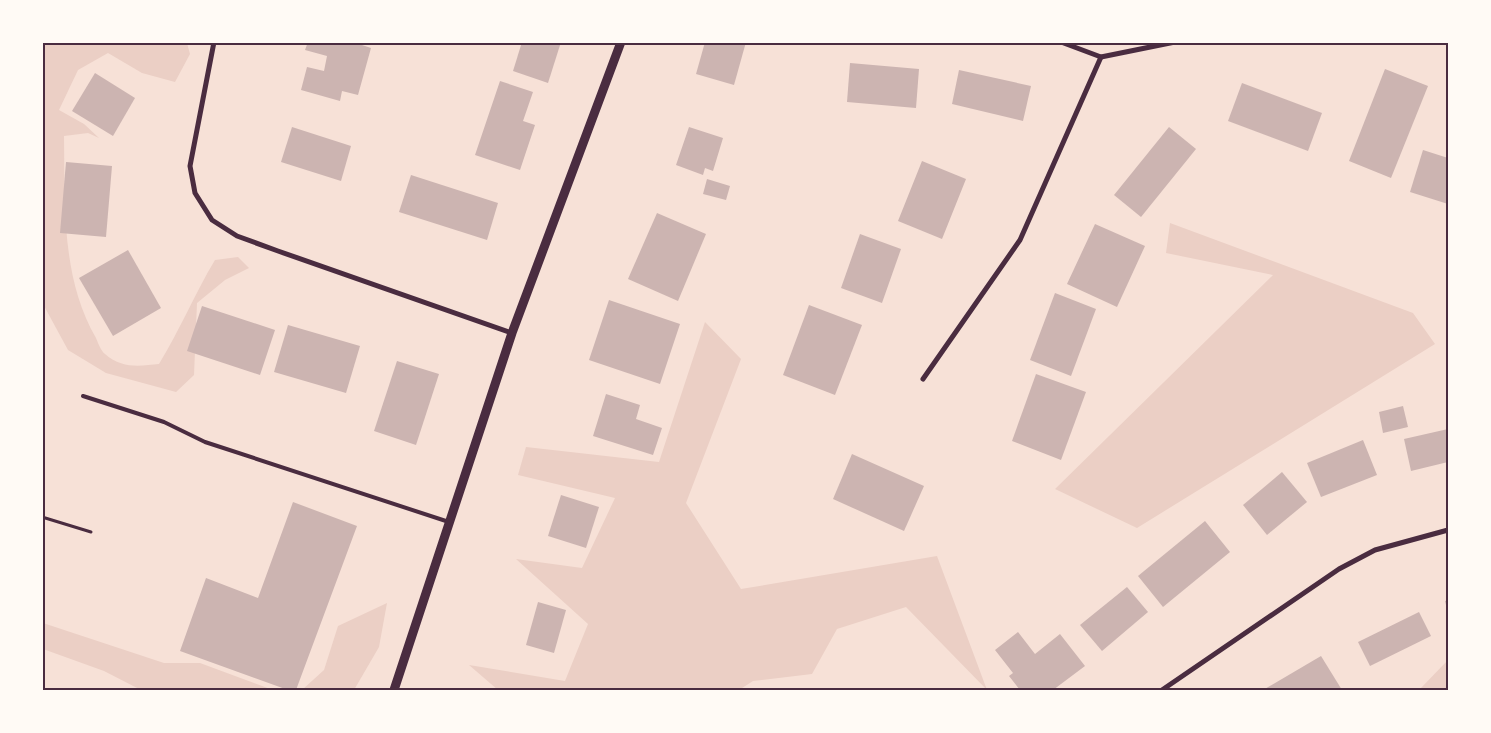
<svg xmlns="http://www.w3.org/2000/svg" width="1491" height="733" viewBox="0 0 1491 733" font-family="Spectral,serif">
<style>
.green{fill:#ebcfc5}
.building{fill:#ccb4b1}
.lines{fill:none;stroke-linecap:round;stroke-linejoin:round}
.path{stroke:#4a2c40;stroke-width:3}
.service{stroke:#4a2c40;stroke-width:4}
.minor{stroke:#4a2c40;stroke-width:5}
.tertiary{stroke:#4a2c40;stroke-width:9}
.neatline{fill:none;stroke:#4a2c40;stroke-width:2}
</style>
<rect width="100%" height="100%" fill="#f7e1d7"/>
<g class="green">
<path d="M 43,43 L 187,43 L 190,54 L 175,82 L 142,73 L 108,53 L 78,70 L 59,110 L 84,124 L 99,138 L 88,133 L 64,136 C 65,204 61,278 96,338 C 98,343 101,351 105,354 C 122,369 140,366 159,364 C 180,330 195,293 215,260 L 238,257 L 249,268 L 225,280 L 197,303 L 194,375 L 176,392 L 106,373 L 68,350 L 43,304 Z"/>
<polygon points="1170,223 1413,313 1435,344 1137,528 1055,489 1273,275 1166,253"/>
<polygon points="705,322 741,359 686,503 741,589 937,556 987,690 906,607 837,629 812,674 753,681 739,690 498,690 469,665 565,681 588,624 516,559 582,568 615,498 518,475 526,447 659,462"/>
<polygon points="387,603 379,647 354,690 302,690 324,670 338,626"/>
<polygon points="43,623 164,663 200,663 273,690 141,690 104,671 43,649"/>
<polygon points="1448,660 1448,690 1419,690"/>
</g>
<g class="building">
<polygon points="308,42 353,42 371,48 358,95 342,91 340,101 301,90 307,67 324,71 327,56 305,50"/>
<polygon points="522,42 561,42 548,83 513,71"/>
<polygon points="705,42 746,42 734,85 696,74"/>
<polygon points="850,63 919,69 916,108 847,102"/>
<polygon points="1385,69 1428,86 1391,178 1349,161"/>
<polygon points="959,70 1031,86 1023,121 952,104"/>
<polygon points="95,73 135,98 113,136 72,111"/>
<polygon points="500,81 533,92 523,121 535,125 520,170 475,155"/>
<polygon points="1242,83 1322,113 1308,151 1228,121"/>
<polygon points="292,127 351,146 341,181 281,162"/>
<polygon points="689,127 723,138 713,171 705,168 703,175 676,165"/>
<polygon points="1169,127 1196,149 1141,217 1114,195"/>
<polygon points="1423,150 1448,158 1448,204 1410,192"/>
<polygon points="922,161 966,179 942,239 898,221"/>
<polygon points="66,162 112,166 106,237 60,233"/>
<polygon points="411,175 498,203 487,240 399,212"/>
<polygon points="707,179 730,186 726,200 703,194"/>
<polygon points="657,213 706,234 678,301 628,279"/>
<polygon points="1095,224 1145,246 1117,307 1067,284"/>
<polygon points="860,234 901,249 882,303 841,288"/>
<polygon points="128,250 161,308 113,336 79,278"/>
<polygon points="1055,293 1096,309 1071,376 1030,360"/>
<polygon points="609,300 680,324 660,384 589,360"/>
<polygon points="809,305 862,325 835,395 783,375"/>
<polygon points="202,306 275,330 260,375 187,351"/>
<polygon points="288,325 360,346 346,393 274,372"/>
<polygon points="397,361 439,374 416,445 374,431"/>
<polygon points="1036,374 1086,392 1061,460 1012,441"/>
<polygon points="606,394 640,405 636,419 662,428 653,455 593,436"/>
<polygon points="1403,406 1408,427 1383,433 1379,412"/>
<polygon points="1448,429 1448,462 1411,471 1404,439"/>
<polygon points="1363,440 1377,475 1321,497 1307,463"/>
<polygon points="852,454 924,486 904,531 833,499"/>
<polygon points="1282,472 1307,502 1267,535 1243,505"/>
<polygon points="561,495 599,507 586,548 548,536"/>
<polygon points="293,502 357,526 296,690 288,690 180,651 206,578 258,598"/>
<polygon points="1205,521 1230,552 1163,607 1138,576"/>
<polygon points="1127,587 1148,612 1102,651 1080,625"/>
<polygon points="1448,600 1448,613 1445,601"/>
<polygon points="538,602 566,610 554,653 526,645"/>
<polygon points="1419,612 1431,636 1370,666 1358,642"/>
<polygon points="1018,632 1035,654 1060,634 1085,666 1053,690 1020,690 1009,676 1013,673 995,650"/>
<polygon points="1321,656 1342,690 1263,690"/>
</g>
<g class="lines">
<polyline class="path" points="42,517 91,532"/>
<polyline class="service" points="83,396 164,422 205,442 449,522"/>
<g class="minor">
<polyline points="214,42 190,166 195,193 212,220 237,236 278,251 512,333"/>
<polyline points="1061,42 1101,57 1175,42"/>
<polyline points="923,379 1020,240 1101,57"/>
<polyline points="1162,690 1339,569 1375,550 1448,530"/>
</g>
<polyline class="tertiary" points="394,690 512,333 621,42"/>
</g>
<rect width="1491" height="733" fill="none" stroke="#fffaf5" stroke-width="88"/>
<rect x="44" y="44" width="1403" height="645" class="neatline"/>
</svg>
